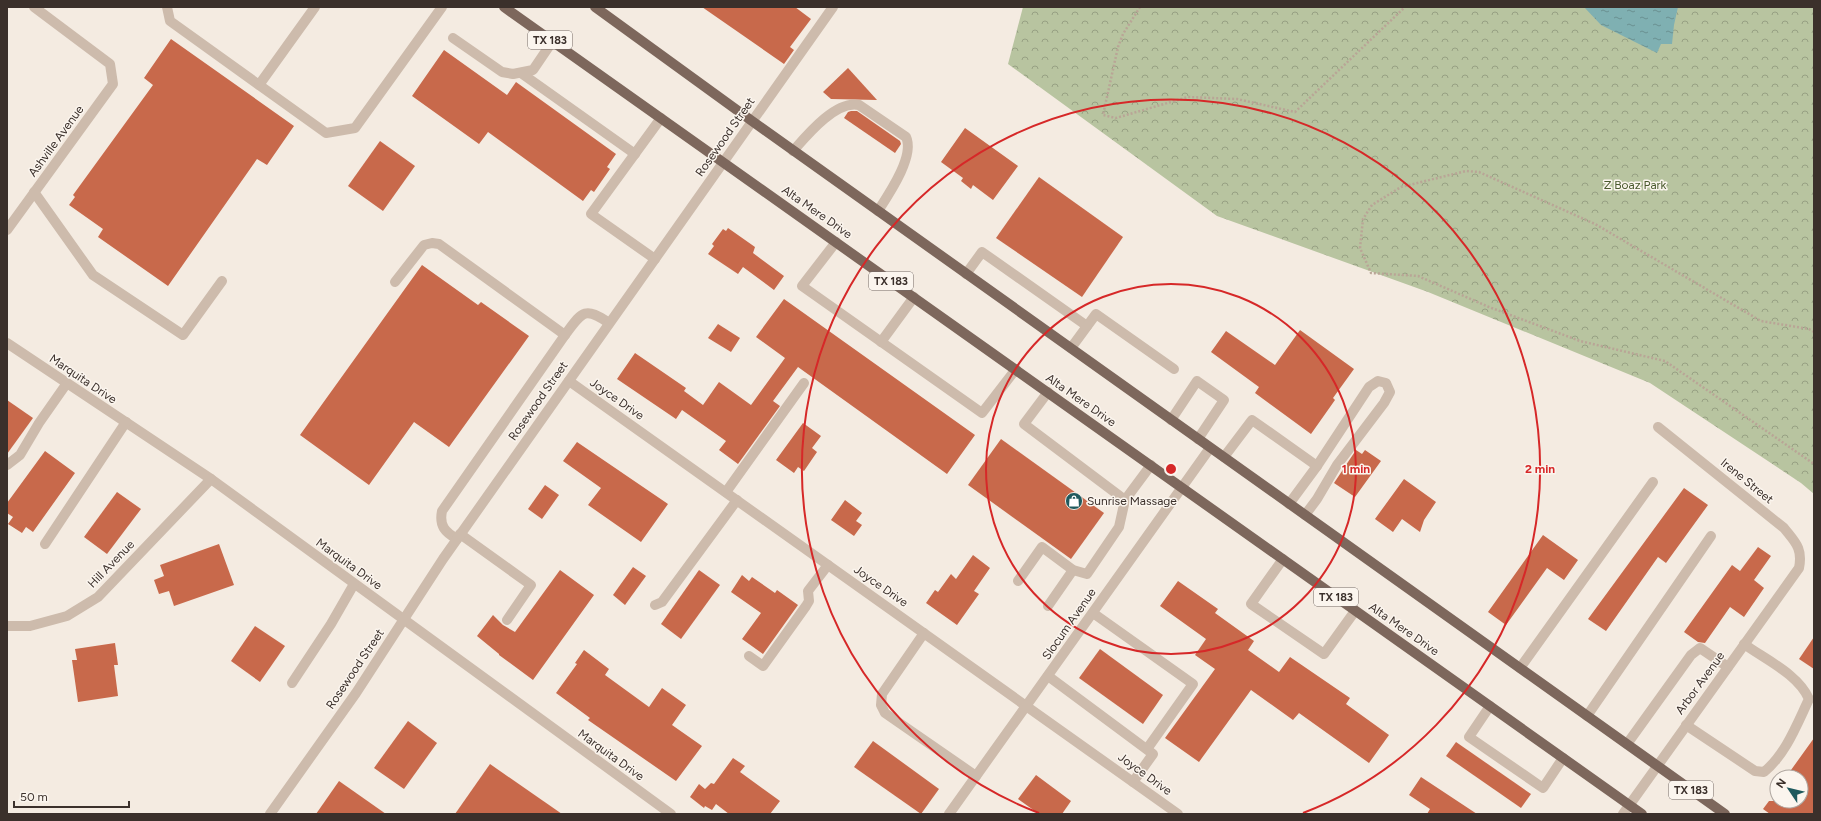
<svg xmlns="http://www.w3.org/2000/svg" width="1821" height="821" viewBox="0 0 1821 821" font-family="Figtree,sans-serif">
<style>
.park{fill:url(#park-crowns)}
.water{fill:url(#water-ripples)}
.building{fill:#c8694b}
.lines{fill:none;stroke-linecap:round;stroke-linejoin:round}
.path{stroke:#b9a596;stroke-width:2.5;stroke-dasharray:2 2;stroke-linecap:butt}
.minor{stroke:#cdbbac;stroke-width:10}
.major{stroke:#7d675c;stroke-width:10}
.ring{fill:none;stroke:#d62828;stroke-width:2}
.labels{text-anchor:middle;stroke-width:3;stroke-linejoin:round;paint-order:stroke}
.shield{fill:#fbf5ee;stroke:#756b66;stroke-width:1}
.shield-label{font-size:11px;font-weight:bold;fill:#3b302b}
.street-label{font-size:12px;fill:#3b302b;stroke:#fbf5ee}
.park-label{font-size:12px;fill:#4a5a2e;stroke:#fbf5ee}
.poi-label{font-size:12px;fill:#3b302b;stroke:#fbf5ee;text-anchor:start}
.centre{fill:#d62828;stroke:#fbf5ee;stroke-width:2}
.ring-label{font-size:12px;text-anchor:middle;font-weight:bold;fill:#d62828;stroke:#fbf5ee;stroke-width:3;stroke-linejoin:round;paint-order:stroke}
</style>
<defs>
<pattern id="park-crowns" width="20" height="18" patternUnits="userSpaceOnUse"><rect width="20" height="18" fill="#b8c4a0"/><path d="M2 6a3 3 0 1 1 6 0M12 15a3 3 0 1 1 6 0" fill="none" stroke="#97a083"/></pattern>
<pattern id="water-ripples" width="26" height="14" patternUnits="userSpaceOnUse"><rect width="26" height="14" fill="#7fb0b2"/><path d="M2 4q2-2 4 0t4 0M15 11q2-2 4 0t4 0" fill="none" stroke="#699091"/></pattern>
</defs>
<rect width="100%" height="100%" fill="#f4ebe1"/>
<polygon class="park" points="1023,7 1814,7 1814,494 1801,483 1650,383 1428,292 1217,216 1008,64"/>
<polygon class="water" points="1584,7 1678,7 1674,25 1672,44 1661,44 1657,53 1601,25"/>
<g class="building">
<polygon points="702,7 795,7 811,19 790,47 794,50 784,64"/>
<polygon points="171,39 294,126 267,165 257,159 168,286 98,237 103,229 69,205 75,197 73,195 153,85 144,78"/>
<polygon points="444,50 507,95 516,82 616,154 607,167 610,169 594,192 591,190 583,201 488,132 479,144 412,96"/>
<polygon points="848,68 877,100 831,99 823,92"/>
<polygon points="851,111 857,111 900,141 901,144 895,153 844,118 848,112"/>
<polygon points="965,128 1018,166 993,200 973,185 971,189 961,181 963,178 941,162"/>
<polygon points="380,141 415,166 383,211 348,186"/>
<polygon points="1039,177 1123,237 1082,297 996,238"/>
<polygon points="728,228 755,247 753,253 784,276 774,290 743,267 738,274 708,254 714,246 712,244 723,229 726,231"/>
<polygon points="422,265 478,305 481,302 529,336 449,447 414,422 369,485 300,435"/>
<polygon points="784,299 975,435 947,474 798,367 773,401 780,406 738,464 719,450 726,441 682,410 676,419 617,379 635,353 686,388 684,391 703,405 719,382 751,405 785,358 756,337"/>
<polygon points="718,324 740,338 731,352 708,338"/>
<polygon points="1300,330 1354,369 1333,398 1335,400 1311,434 1255,393 1259,387 1211,352 1226,331 1275,365"/>
<polygon points="7,400 33,418 7,454"/>
<polygon points="803,423 821,436 812,448 817,452 804,471 798,467 794,473 776,460"/>
<polygon points="1001,439 1104,513 1071,559 968,485"/>
<polygon points="577,442 668,504 641,542 588,505 601,488 563,461"/>
<polygon points="1356,450 1362,454 1365,450 1381,461 1355,497 1334,483"/>
<polygon points="45,451 75,473 33,532 26,527 22,533 8,524 13,517 7,513 7,503"/>
<polygon points="1404,479 1436,502 1424,520 1420,532 1402,519 1393,532 1375,519"/>
<polygon points="545,485 559,495 542,519 528,509"/>
<polygon points="1684,488 1708,505 1666,563 1658,557 1606,631 1588,619"/>
<polygon points="117,492 141,509 107,554 84,537"/>
<polygon points="845,500 862,513 856,521 862,525 854,536 831,520"/>
<polygon points="1543,535 1578,560 1564,580 1547,568 1506,625 1488,612"/>
<polygon points="219,544 234,585 174,606 169,591 159,594 154,580 164,576 160,565"/>
<polygon points="1758,547 1771,556 1754,580 1764,588 1744,617 1730,607 1705,643 1698,642 1684,632 1732,565 1740,571"/>
<polygon points="973,555 990,568 974,591 979,594 957,625 926,603 935,590 938,592 951,574 956,579"/>
<polygon points="633,567 646,576 625,605 613,595"/>
<polygon points="560,570 594,595 533,680 499,655 499,654 477,636 493,615 503,625 515,632"/>
<polygon points="699,570 720,585 681,639 661,624"/>
<polygon points="742,575 749,581 752,577 775,593 777,590 798,605 763,654 742,639 761,613 731,592"/>
<polygon points="1178,581 1218,609 1215,613 1254,641 1248,650 1279,672 1290,657 1350,698 1346,704 1389,735 1369,763 1299,713 1293,720 1251,690 1199,762 1165,738 1215,669 1195,655 1206,639 1160,606"/>
<polygon points="255,626 285,646 260,682 231,661"/>
<polygon points="1814,637 1814,669 1799,659"/>
<polygon points="115,643 118,665 114,665 118,696 78,702 72,660 77,660 75,649"/>
<polygon points="1100,649 1163,695 1143,724 1079,678"/>
<polygon points="584,650 609,669 605,675 649,707 662,688 686,705 672,725 702,746 676,781 588,720 590,718 556,693 577,664 575,663"/>
<polygon points="408,721 437,743 404,789 374,768"/>
<polygon points="1814,738 1814,814 1770,814 1763,809 1769,801 1801,801 1801,777 1786,777"/>
<polygon points="873,741 939,789 921,814 854,767"/>
<polygon points="1456,742 1531,794 1521,808 1446,756"/>
<polygon points="733,758 745,766 740,772 780,801 770,814 729,814 716,804 712,810 705,806 704,808 690,797 699,784 705,789 711,783 714,784"/>
<polygon points="490,764 562,814 455,814"/>
<polygon points="1036,775 1071,801 1062,814 1039,814 1018,799"/>
<polygon points="1421,777 1477,814 1427,814 1430,809 1409,795"/>
<polygon points="339,781 386,814 316,814"/>
</g>
<g class="lines">
<g class="path">
<polyline points="1140,7 1123,34 1118,47 1103,115 1116,118 1188,97 1237,99 1295,112 1405,7"/>
<polyline points="1814,332 1809,329 1761,321 1595,224 1479,172 1466,171 1401,187 1372,205 1363,219 1360,248 1371,273 1418,276 1489,307 1580,341 1665,361 1814,464"/>
</g>
<g class="minor">
<polyline points="167,7 170,21 326,133 355,128 442,7"/>
<polyline points="453,38 502,72 513,74 533,70 552,42"/>
<polyline points="521,73 635,154"/>
<polyline points="259,85 315,7"/>
<path d="M 793,151 C 807,135 836,100 859,105 L 906,137 C 915,156 889,194 878,211"/>
<polyline points="34,192 93,275 183,335 222,281"/>
<polyline points="7,230 113,84 110,64 34,7"/>
<polyline points="836,242 802,286 982,413 1016,369"/>
<polyline points="655,259 591,214 661,118"/>
<polyline points="966,274 982,252 1087,326"/>
<polyline points="395,282 424,245 432,243 439,244 565,335"/>
<polyline points="881,342 914,297"/>
<polyline points="7,343 211,479 671,814"/>
<polyline points="1071,348 1096,314 1174,369"/>
<polyline points="569,381 1178,814"/>
<polyline points="1048,392 1024,424 1125,500 1151,465"/>
<polyline points="1171,420 1197,381 1224,400 1198,439"/>
<polyline points="1224,457 1252,420 1317,466 1289,504"/>
<polyline points="7,465 20,455 39,423 67,383"/>
<polyline points="726,492 804,383"/>
<polyline points="1305,515 1317,499 1337,465 1384,403 1390,392 1386,383 1378,381 1369,387 1317,466"/>
<polyline points="460,534 531,585 507,620"/>
<path d="M 457,539 C 445,532 439,526 442,511 L 565,335 C 582,312 584,306 609,323"/>
<polyline points="45,544 126,422"/>
<polyline points="1283,559 1251,604 1324,654 1355,611"/>
<polyline points="1018,581 1042,547 1073,570 1087,574 1119,527 1125,500"/>
<polyline points="655,605 662,602 737,500"/>
<polyline points="1048,606 1073,570"/>
<polyline points="1093,613 1193,684 1147,749"/>
<polyline points="7,626 30,626 67,616 98,597 211,479"/>
<polyline points="924,633 882,694 881,705 885,713 976,776"/>
<polyline points="749,656 763,666 806,606 809,601 808,591 828,565"/>
<polyline points="1520,668 1653,482"/>
<polyline points="1048,676 1153,754 1133,782"/>
<polyline points="292,683 331,624 354,584"/>
<polyline points="1490,706 1469,737 1543,788 1563,758"/>
<polyline points="1587,716 1711,536"/>
<path d="M 1686,725 L 1755,771 L 1764,772 C 1786,754 1797,724 1809,699 C 1798,674 1766,660 1744,644"/>
<polyline points="1627,744 1691,655 1700,648 1728,667"/>
<polyline points="270,814 356,693 443,559 833,7"/>
<polyline points="949,814 1210,448"/>
<path d="M 1623,814 L 1799,568 C 1803,548 1795,542 1784,528 L 1658,427"/>
</g>
<g class="major">
<polyline points="504,7 1642,814"/>
<polyline points="595,7 752,121 1725,814"/>
</g>
</g>
<g class="ring">
<circle cx="1171" cy="469" r="185"/>
<path d="M1039 813A369 369 0 1 1 1303 813"/>
</g>
<defs>
<g id="shop-disc" transform="scale(0.9)"><circle r="9.5" fill="#1f5a5e" stroke="#fbf5ee"/><path d="M-5-2.5h2.3a2.7 3.5 0 0 1 5.4 0H5L5.5 6h-11ZM-1.5-2.5h3a1.5 2.3 0 0 0-3 0Z" fill="#fff"/></g>
</defs>
<g fill-rule="evenodd">
<use href="#shop-disc" x="1074" y="501"/>
</g>
<g class="labels">
<g class="shield">
<rect x="528" y="31" width="44" height="18" rx="3"/>
<rect x="869" y="272" width="44" height="18" rx="3"/>
<rect x="1314" y="588" width="44" height="18" rx="3"/>
<rect x="1669" y="781" width="44" height="18" rx="3"/>
</g>
<g class="shield-label">
<text x="550" y="44">TX 183</text>
<text x="891" y="285">TX 183</text>
<text x="1336" y="601">TX 183</text>
<text x="1691" y="794">TX 183</text>
</g>
<g class="street-label">
<text transform="translate(725 137) rotate(-55)" y="4">Rosewood Street</text>
<text transform="translate(56 141) rotate(-54)" y="4">Ashville Avenue</text>
<text transform="translate(817 212) rotate(35)" y="4">Alta Mere Drive</text>
<text transform="translate(83 379) rotate(34)" y="4">Marquita Drive</text>
<text transform="translate(617 399) rotate(35)" y="4">Joyce Drive</text>
<text transform="translate(1081 400) rotate(35)" y="4">Alta Mere Drive</text>
<text transform="translate(538 401) rotate(-55)" y="4">Rosewood Street</text>
<text transform="translate(1747 481) rotate(39)" y="4">Irene Street</text>
<text transform="translate(111 564) rotate(-46)" y="4">Hill Avenue</text>
<text transform="translate(349 564) rotate(36)" y="4">Marquita Drive</text>
<text transform="translate(881 586) rotate(35)" y="4">Joyce Drive</text>
<text transform="translate(1069 624) rotate(-55)" y="4">Slocum Avenue</text>
<text transform="translate(1404 629) rotate(35)" y="4">Alta Mere Drive</text>
<text transform="translate(355 669) rotate(-56)" y="4">Rosewood Street</text>
<text transform="translate(1700 683) rotate(-54)" y="4">Arbor Avenue</text>
<text transform="translate(611 755) rotate(36)" y="4">Marquita Drive</text>
<text transform="translate(1145 774) rotate(36)" y="4">Joyce Drive</text>
</g>
<g class="park-label">
<text x="1635" y="189">Z Boaz Park</text>
</g>
<g class="poi-label">
<text x="1087" y="505">Sunrise Massage</text>
</g>
</g>
<circle cx="1171" cy="469" r="6" class="centre"/>
<g class="ring-label">
<text x="1356" y="473">1 min</text>
<text x="1540" y="473">2 min</text>
</g>
<rect width="1821" height="821" fill="none" stroke="#3b302b" stroke-width="16"/>
<g transform="translate(1789 789) rotate(305)"><circle r="19" fill="#fbf5ee" stroke="#aea6a0"/>
<path d="M0-3L7 15L0 10L-7 15Z" fill="#1f5a5e"/>
<text y="-6" font-size="11" font-weight="bold" text-anchor="middle" fill="#3b302b">N</text>
</g>
<path d="M14 801v6h115v-6" fill="none" stroke="#3b302b" stroke-width="2"/>
<text x="20" y="801" font-size="12" fill="#3b302b" stroke="#fbf5ee" stroke-width="3" paint-order="stroke">50 m</text>
</svg>
